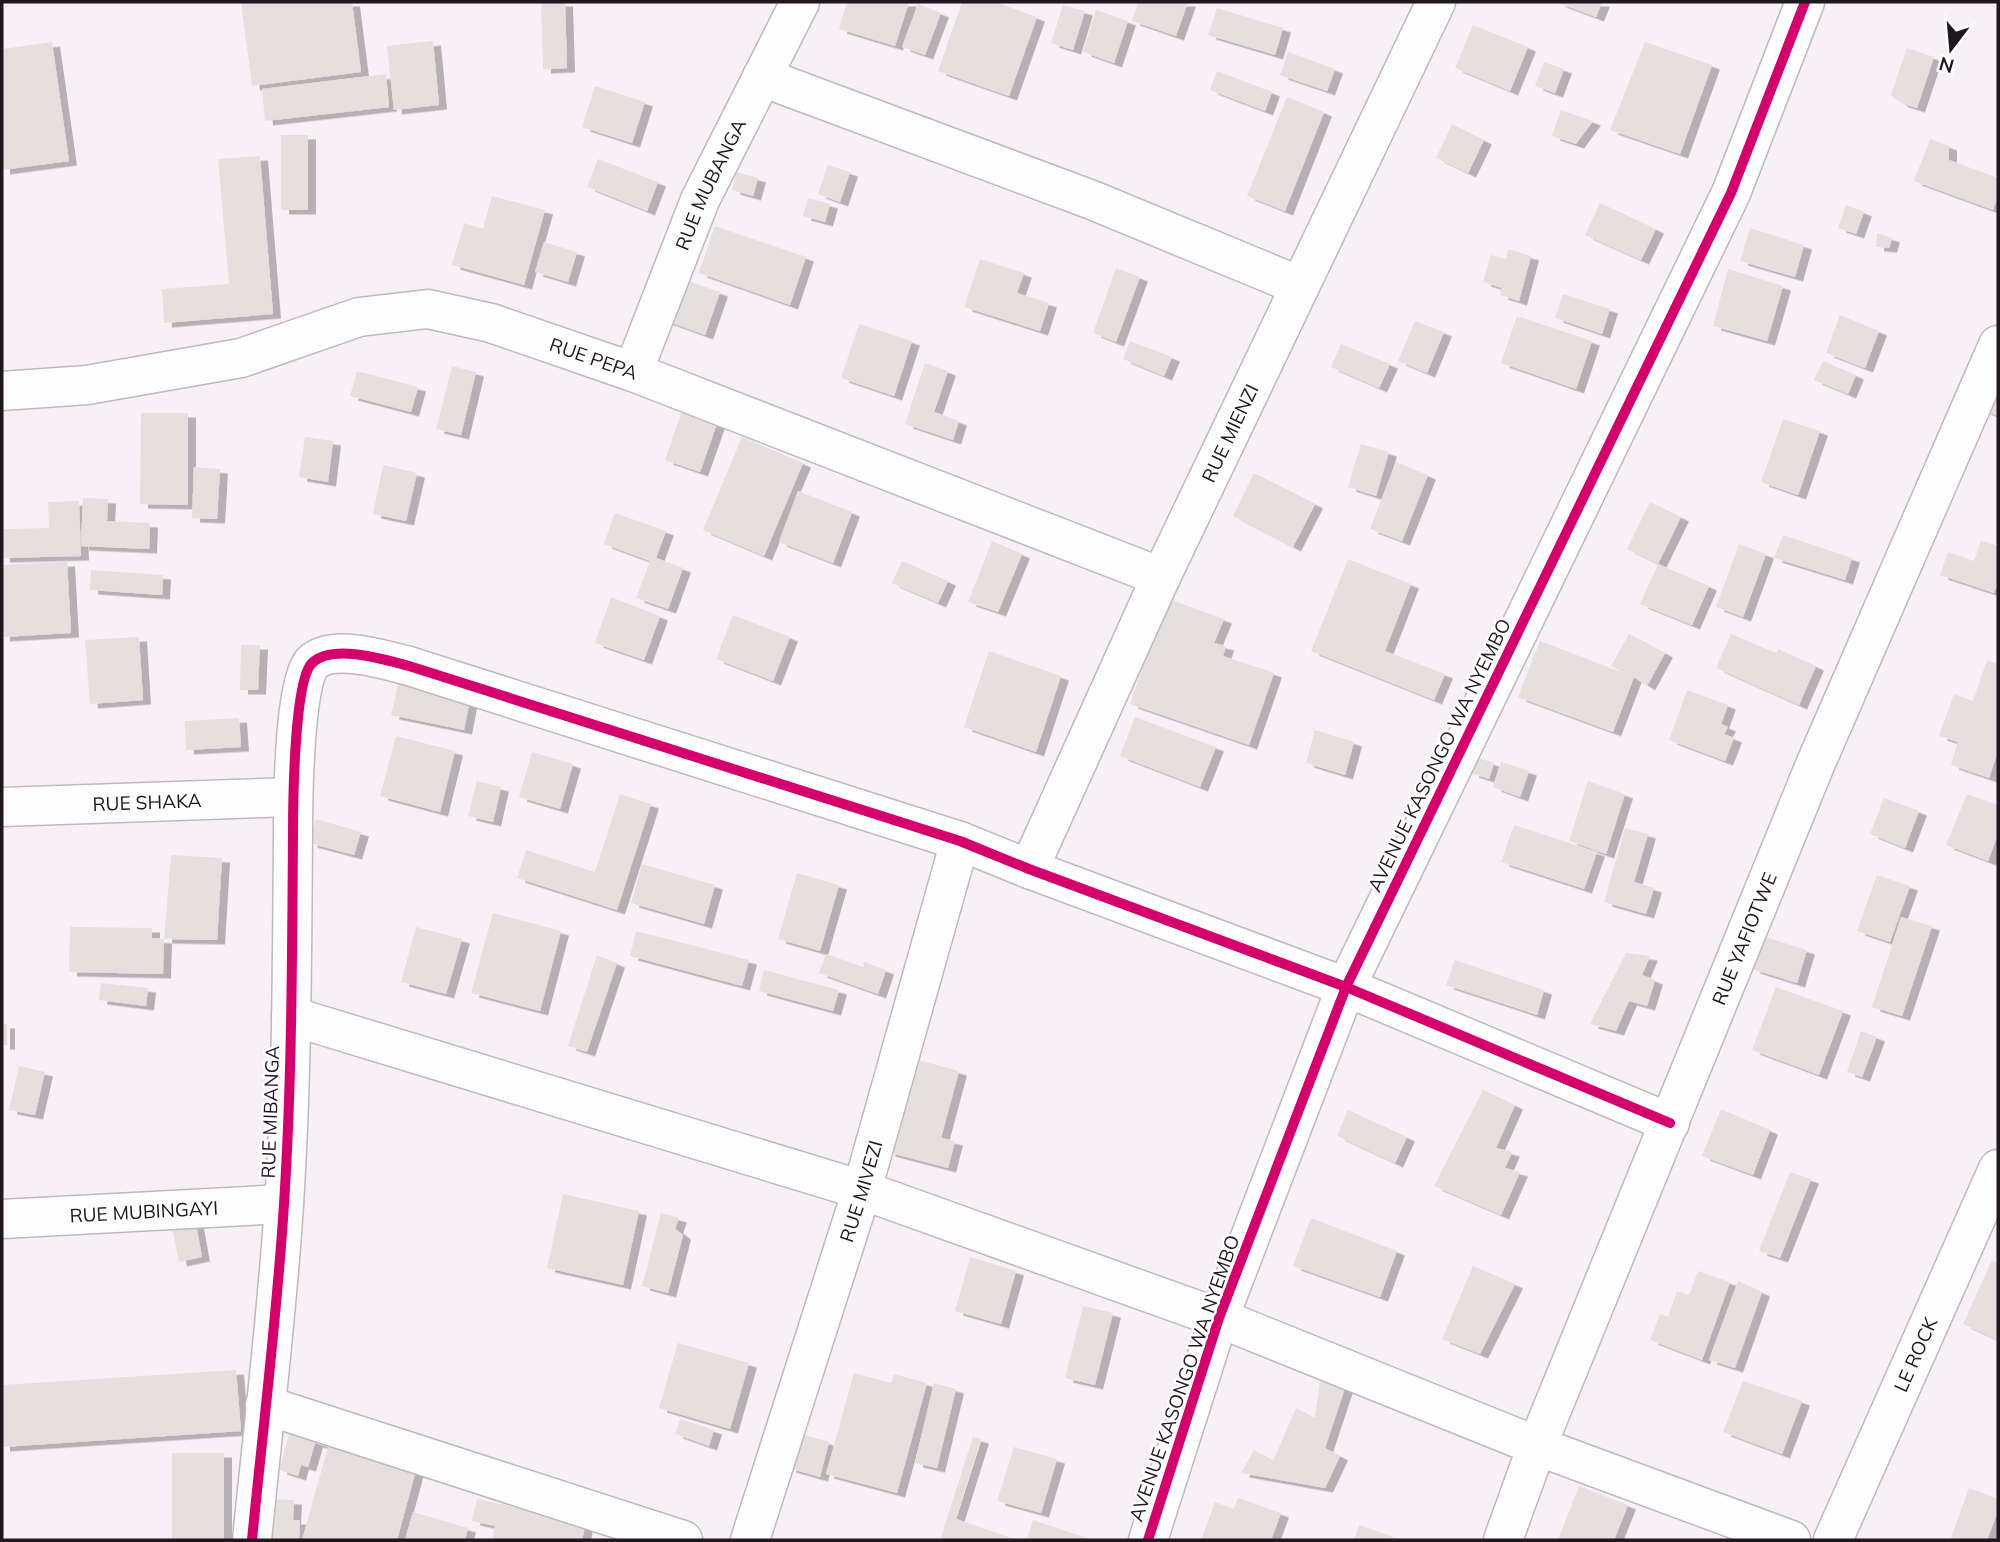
<svg xmlns="http://www.w3.org/2000/svg" width="2000" height="1542" viewBox="0 0 2000 1542" font-family="Mulish,sans-serif">
<style>
.building{fill:#e5e0dd;filter:url(#shadow)}
.lines{fill:none;stroke-linecap:round;stroke-linejoin:round}
.street-casing{stroke:#c0b8bf;stroke-width:41}
.street{stroke:#fefdfe;stroke-width:38}
.cycleway-casing{stroke:#fff;stroke-width:15}
.cycleway{stroke:#d6006c;stroke-width:10}
.labels{text-anchor:middle;stroke-width:5;stroke-linejoin:round;paint-order:stroke}
.street-label{font-size:19px;fill:#1f161e;stroke:#fff}
</style>
<defs>
<filter id="shadow"><feDropShadow dx="8" dy="4.5" stdDeviation="0" flood-color="#0004"/></filter>
</defs>
<rect width="100%" height="100%" fill="#f8f0f7"/>
<g class="building">
<polygon points="241,2 352,2 361,72 252,86"/>
<polygon points="541,2 565,2 567,68 543,69"/>
<polygon points="847,2 909,2 895,46 839,29"/>
<polygon points="962,2 995,2 1037,17 1009,96 938,71"/>
<polygon points="1138,2 1188,2 1176,36 1132,21"/>
<polygon points="1556,2 1602,2 1596,17"/>
<polygon points="918,4 941,13 925,55 902,47"/>
<polygon points="1063,5 1085,11 1073,50 1051,43"/>
<polygon points="1217,8 1283,28 1275,55 1208,35"/>
<polygon points="1096,10 1128,21 1114,63 1083,52"/>
<polygon points="1473,25 1528,47 1510,91 1455,68"/>
<polygon points="433,41 439,105 394,110 387,46"/>
<polygon points="52,42 69,161 2,170 2,49"/>
<polygon points="1645,42 1712,65 1680,154 1610,130"/>
<polygon points="1907,48 1934,57 1917,108 1901,103 1891,95"/>
<polygon points="1288,52 1335,69 1327,91 1280,75"/>
<polygon points="1544,62 1564,69 1555,93 1535,86"/>
<polygon points="1217,71 1272,92 1265,111 1210,90"/>
<polygon points="386,74 389,107 265,121 262,89"/>
<polygon points="595,86 645,102 632,143 582,127"/>
<polygon points="1287,97 1324,112 1285,211 1247,196"/>
<polygon points="1561,110 1593,121 1576,144 1552,136"/>
<polygon points="1452,124 1484,140 1468,173 1436,158"/>
<rect x="281" y="135" width="27" height="75"/>
<polygon points="1930,139 1949,146 1949,160 1998,178 1998,196 1993,210 1914,181"/>
<polygon points="260,156 273,314 164,323 162,289 229,284 218,159"/>
<polygon points="598,159 658,182 647,211 587,187"/>
<polygon points="828,165 850,172 840,202 818,194"/>
<polygon points="736,172 758,178 753,196 732,190"/>
<polygon points="492,196 545,210 524,285 452,265 464,223 483,229"/>
<polygon points="808,198 830,204 825,222 803,216"/>
<polygon points="1600,203 1656,229 1641,260 1585,235"/>
<polygon points="1846,205 1864,212 1856,234 1838,228"/>
<polygon points="715,226 806,257 790,305 699,273"/>
<polygon points="1750,228 1804,245 1795,277 1740,261"/>
<polygon points="1877,233 1892,238 1889,248 1876,247"/>
<polygon points="544,242 577,252 568,282 535,272"/>
<polygon points="1508,249 1531,256 1519,301 1500,295 1502,288 1483,282 1491,255 1506,259"/>
<polygon points="980,259 1024,273 1017,293 1049,303 1040,331 964,307"/>
<polygon points="1116,268 1140,277 1116,342 1093,333"/>
<polygon points="1728,269 1783,286 1767,341 1713,326"/>
<polygon points="679,278 720,292 705,335 664,320"/>
<polygon points="1563,294 1610,309 1602,334 1555,318"/>
<polygon points="1840,315 1879,331 1865,368 1826,353"/>
<polygon points="1517,316 1592,341 1576,389 1501,363"/>
<polygon points="1415,321 1444,332 1427,373 1398,361"/>
<polygon points="859,324 912,341 894,396 841,378"/>
<polygon points="1130,341 1172,357 1164,376 1123,359"/>
<polygon points="1341,344 1390,364 1379,388 1331,367"/>
<polygon points="1823,361 1856,375 1848,394 1814,380"/>
<polygon points="925,363 948,371 934,412 959,421 953,440 905,424"/>
<polygon points="452,366 476,372 461,435 436,429"/>
<polygon points="357,371 418,387 411,412 350,396"/>
<polygon points="1998,371 1998,416 1980,409"/>
<polygon points="684,405 719,418 700,472 665,460"/>
<polygon points="141,413 188,413 188,505 140,504"/>
<polygon points="1783,419 1820,431 1798,495 1761,482"/>
<polygon points="305,437 333,441 328,482 299,477"/>
<polygon points="742,437 803,463 764,556 703,530"/>
<polygon points="1361,444 1389,452 1376,496 1348,487"/>
<polygon points="1396,462 1428,475 1402,541 1370,529"/>
<polygon points="383,465 417,473 406,521 373,514"/>
<polygon points="194,467 220,469 217,519 192,518"/>
<polygon points="1254,473 1315,504 1293,547 1233,516"/>
<polygon points="798,491 852,512 833,563 779,542"/>
<polygon points="83,498 108,499 107,521 150,523 149,549 81,546"/>
<polygon points="79,501 81,556 2,558 2,529 49,528 48,502"/>
<polygon points="1650,502 1681,517 1658,564 1709,586 1692,625 1640,604 1658,564 1627,549"/>
<polygon points="615,513 666,531 656,558 683,568 668,609 636,598 650,561 604,544"/>
<polygon points="1783,535 1852,558 1845,580 1774,558"/>
<polygon points="1981,540 1998,546 1998,582 1994,593 1940,575 1948,552 1974,561"/>
<polygon points="992,541 1022,554 998,612 968,602"/>
<polygon points="1739,544 1766,554 1743,617 1716,607"/>
<polygon points="1348,559 1411,584 1385,651 1445,674 1434,700 1311,651"/>
<polygon points="902,561 948,581 938,603 892,583"/>
<polygon points="67,562 71,633 2,637 2,565"/>
<polygon points="91,570 163,575 162,595 90,590"/>
<polygon points="611,597 660,616 644,660 595,643"/>
<polygon points="1166,598 1224,619 1214,643 1226,646 1223,656 1274,673 1249,745 1130,704"/>
<polygon points="733,615 790,637 773,681 716,659"/>
<polygon points="1629,634 1665,653 1647,686 1634,677 1613,732 1518,697 1540,641 1626,674 1611,666"/>
<polygon points="1731,634 1776,653 1778,649 1816,666 1799,705 1716,668"/>
<polygon points="139,637 143,700 90,704 85,640"/>
<polygon points="241,645 260,645 258,690 240,690"/>
<polygon points="989,651 1061,676 1036,752 964,727"/>
<polygon points="1987,660 1998,664 1998,751 1989,778 1951,765 1958,742 1939,736 1954,694 1973,701"/>
<polygon points="398,684 470,699 464,730 391,715"/>
<polygon points="1687,690 1728,705 1721,724 1728,727 1724,734 1734,738 1725,761 1669,740"/>
<polygon points="1135,717 1216,747 1200,787 1120,756"/>
<polygon points="239,718 241,747 186,750 185,721"/>
<polygon points="1315,730 1354,742 1345,775 1306,763"/>
<polygon points="396,736 455,751 440,812 380,796"/>
<polygon points="532,752 573,764 560,809 519,797"/>
<polygon points="1476,757 1494,763 1489,779 1471,773"/>
<polygon points="1501,762 1529,771 1520,797 1493,787"/>
<polygon points="477,781 501,787 493,822 468,816"/>
<polygon points="1588,781 1625,794 1606,854 1569,841"/>
<polygon points="620,794 651,804 617,910 517,878 526,850 595,872"/>
<polygon points="1967,794 1998,805 1998,834 1988,861 1946,845"/>
<polygon points="1884,798 1919,811 1905,848 1870,834"/>
<polygon points="316,819 361,832 354,855 309,843"/>
<polygon points="1514,825 1597,852 1584,889 1501,862"/>
<polygon points="1625,828 1648,834 1634,882 1654,888 1646,914 1604,902"/>
<polygon points="171,855 222,858 217,940 164,939 163,974 69,972 70,927 152,928 152,938 164,939"/>
<polygon points="642,864 715,885 704,924 631,903"/>
<polygon points="797,873 839,885 820,951 778,939"/>
<polygon points="1877,875 1910,886 1890,942 1857,931"/>
<polygon points="493,913 561,931 540,1011 471,993"/>
<polygon points="1901,917 1932,926 1902,1016 1872,1007"/>
<polygon points="416,927 462,939 446,994 401,982"/>
<polygon points="636,931 749,960 742,986 630,956"/>
<polygon points="1762,936 1807,950 1797,983 1752,969"/>
<polygon points="1626,953 1650,956 1642,975 1655,980 1647,1006 1629,1001 1616,1031 1590,1024"/>
<polygon points="826,954 863,967 864,962 886,970 878,994 819,973"/>
<polygon points="597,955 617,963 587,1052 568,1046"/>
<polygon points="1455,960 1544,990 1537,1015 1446,985"/>
<polygon points="764,970 839,990 833,1011 759,991"/>
<polygon points="101,983 148,988 146,1006 99,1000"/>
<polygon points="1776,987 1843,1011 1819,1075 1752,1050"/>
<rect x="2" y="1024" width="5" height="21"/>
<polygon points="1861,1031 1877,1037 1862,1077 1847,1072"/>
<polygon points="911,1058 959,1071 941,1138 955,1141 948,1168 887,1152"/>
<polygon points="19,1066 45,1072 35,1115 9,1110"/>
<polygon points="1483,1090 1515,1105 1496,1148 1512,1152 1505,1168 1520,1172 1501,1215 1434,1186"/>
<polygon points="1721,1109 1770,1130 1753,1175 1702,1156"/>
<polygon points="1348,1110 1407,1137 1395,1163 1337,1136"/>
<polygon points="1790,1172 1811,1179 1780,1258 1759,1251"/>
<polygon points="563,1194 639,1211 623,1285 547,1268"/>
<polygon points="661,1213 679,1218 675,1229 683,1235 668,1293 642,1286"/>
<polygon points="1311,1218 1397,1251 1380,1297 1293,1266"/>
<polygon points="195,1219 202,1257 179,1262 171,1223"/>
<polygon points="970,1257 1016,1271 1001,1324 955,1311"/>
<polygon points="1992,1260 1998,1263 1998,1340 1963,1324"/>
<polygon points="1473,1266 1515,1284 1480,1354 1442,1339"/>
<polygon points="1698,1271 1730,1282 1702,1360 1650,1340 1660,1314 1668,1317 1677,1291 1689,1295"/>
<polygon points="1738,1281 1762,1292 1735,1368 1709,1360"/>
<polygon points="1083,1306 1113,1313 1095,1385 1065,1378"/>
<polygon points="678,1343 749,1363 730,1429 659,1408"/>
<polygon points="236,1370 241,1431 2,1447 2,1385"/>
<polygon points="854,1373 891,1383 894,1374 927,1383 897,1493 826,1474"/>
<polygon points="1320,1381 1345,1388 1325,1448 1340,1456 1325,1488 1241,1473 1254,1450 1273,1461 1296,1408 1315,1418"/>
<polygon points="1743,1381 1802,1401 1782,1454 1723,1432"/>
<polygon points="934,1383 956,1389 937,1468 915,1463"/>
<polygon points="680,1419 714,1430 709,1446 675,1434"/>
<polygon points="293,1421 418,1463 397,1540 302,1540 328,1447 315,1443 308,1467 301,1465 298,1476 279,1470"/>
<polygon points="798,1433 829,1442 820,1477 788,1468"/>
<polygon points="973,1437 981,1439 956,1519 1018,1540 940,1540"/>
<polygon points="1014,1447 1057,1459 1041,1513 997,1501"/>
<rect x="172" y="1453" width="52" height="87"/>
<polygon points="1579,1486 1628,1505 1614,1540 1558,1540"/>
<polygon points="1969,1488 1998,1499 1998,1511 1987,1540 1957,1540 1951,1538"/>
<polygon points="1238,1498 1281,1513 1271,1540 1201,1540 1215,1502 1234,1509"/>
<polygon points="267,1499 294,1500 293,1520 300,1520 299,1540 265,1540"/>
<polygon points="477,1499 586,1522 582,1540 492,1540 495,1526 472,1521"/>
<polygon points="413,1512 468,1528 465,1540 405,1540"/>
<polygon points="1033,1520 1093,1540 1027,1540"/>
<polygon points="1359,1525 1402,1540 1354,1540"/>
</g>
<g class="lines">
<g class="street-casing">
<g id="street">
<polyline points="762,77 1092,200 1300,286"/>
<path id="s1" d="M 633,372 L 700,200 L 800,2"/>
<path id="s2" d="M 2,391 L 87,385 L 241,358 L 359,317 L 428,309 L 491,323 L 633,372 L 1161,577"/>
<path id="s3" d="M 2,807 L 293,797"/>
<path id="s4" d="M 1029,869 L 1161,577 L 1436,2"/>
<polyline points="291,1016 862,1190 1219,1318 1537,1446 1791,1540"/>
<path id="s5" d="M 2,1219 L 284,1204"/>
<polyline points="265,1405 683,1540"/>
<path d="M 252,1540 C 263,1428 277,1316 284,1204 C 292,1081 292,957 293,834 C 293,805 294,680 312,663 C 333,643 385,660 409,666 L 960,841 L 1029,869 L 1346,987 L 1670,1123"/>
<path id="s6" d="M 750,1540 L 862,1190 L 960,841"/>
<polyline points="1148,1540 1219,1318 1346,987 1731,193 1805,2"/>
<path id="s7" d="M 1503,1540 L 1537,1446 L 1815,765 L 1998,345"/>
<path id="s8" d="M 1833,1540 L 1998,1169"/>
</g>
</g>
<use href="#street" class="street"/>
<g class="cycleway-casing">
<g id="cycleway">
<path d="M 252,1540 C 263,1428 277,1316 284,1204 C 292,1081 292,957 293,834 C 293,805 294,680 312,663 C 333,643 385,660 409,666 L 960,841 L 1029,869 L 1346,987 L 1670,1123"/>
<polyline points="1148,1540 1219,1318 1346,987 1731,193 1805,2"/>
</g>
</g>
<use href="#cycleway" class="cycleway"/>
</g>
<g class="labels">
<g class="street-label">
<text dy="7" stroke="none"><textPath href="#s1" startOffset="203">RUE MUBANGA</textPath></text>
<text dy="7" stroke="none"><textPath href="#s2" startOffset="609">RUE PEPA</textPath></text>
<text dy="7" stroke="none"><textPath href="#s4" startOffset="480">RUE MIENZI</textPath></text>
<text transform="translate(1439 755) rotate(-64)" y="7">AVENUE KASONGO WA NYEMBO</text>
<text dy="7" stroke="none"><textPath href="#s3" startOffset="145">RUE SHAKA</textPath></text>
<text dy="7" stroke="none"><textPath href="#s7" startOffset="648">RUE YAFIOTWE</textPath></text>
<text transform="translate(270 1112) rotate(-88)" y="7">RUE MIBANGA</text>
<text dy="7" stroke="none"><textPath href="#s6" startOffset="366">RUE MIVEZI</textPath></text>
<text dy="7" stroke="none"><textPath href="#s5" startOffset="142">RUE MUBINGAYI</textPath></text>
<text dy="7" stroke="none"><textPath href="#s8" startOffset="203">LE ROCK</textPath></text>
<text transform="translate(1184 1378) rotate(-71)" y="7">AVENUE KASONGO WA NYEMBO</text>
</g>
</g>
<rect width="2000" height="1542" fill="none" stroke="#1f161e" stroke-width="7"/>
<g transform="translate(1951 49) rotate(196)" stroke="#ffffff" stroke-width="5" paint-order="stroke">
<path d="M0-5L12 26L0 18L-12 26Z" fill="#1f161e"/>
<text y="-10" font-size="19" font-weight="bold" text-anchor="middle" fill="#1f161e">N</text>
</g>
</svg>
